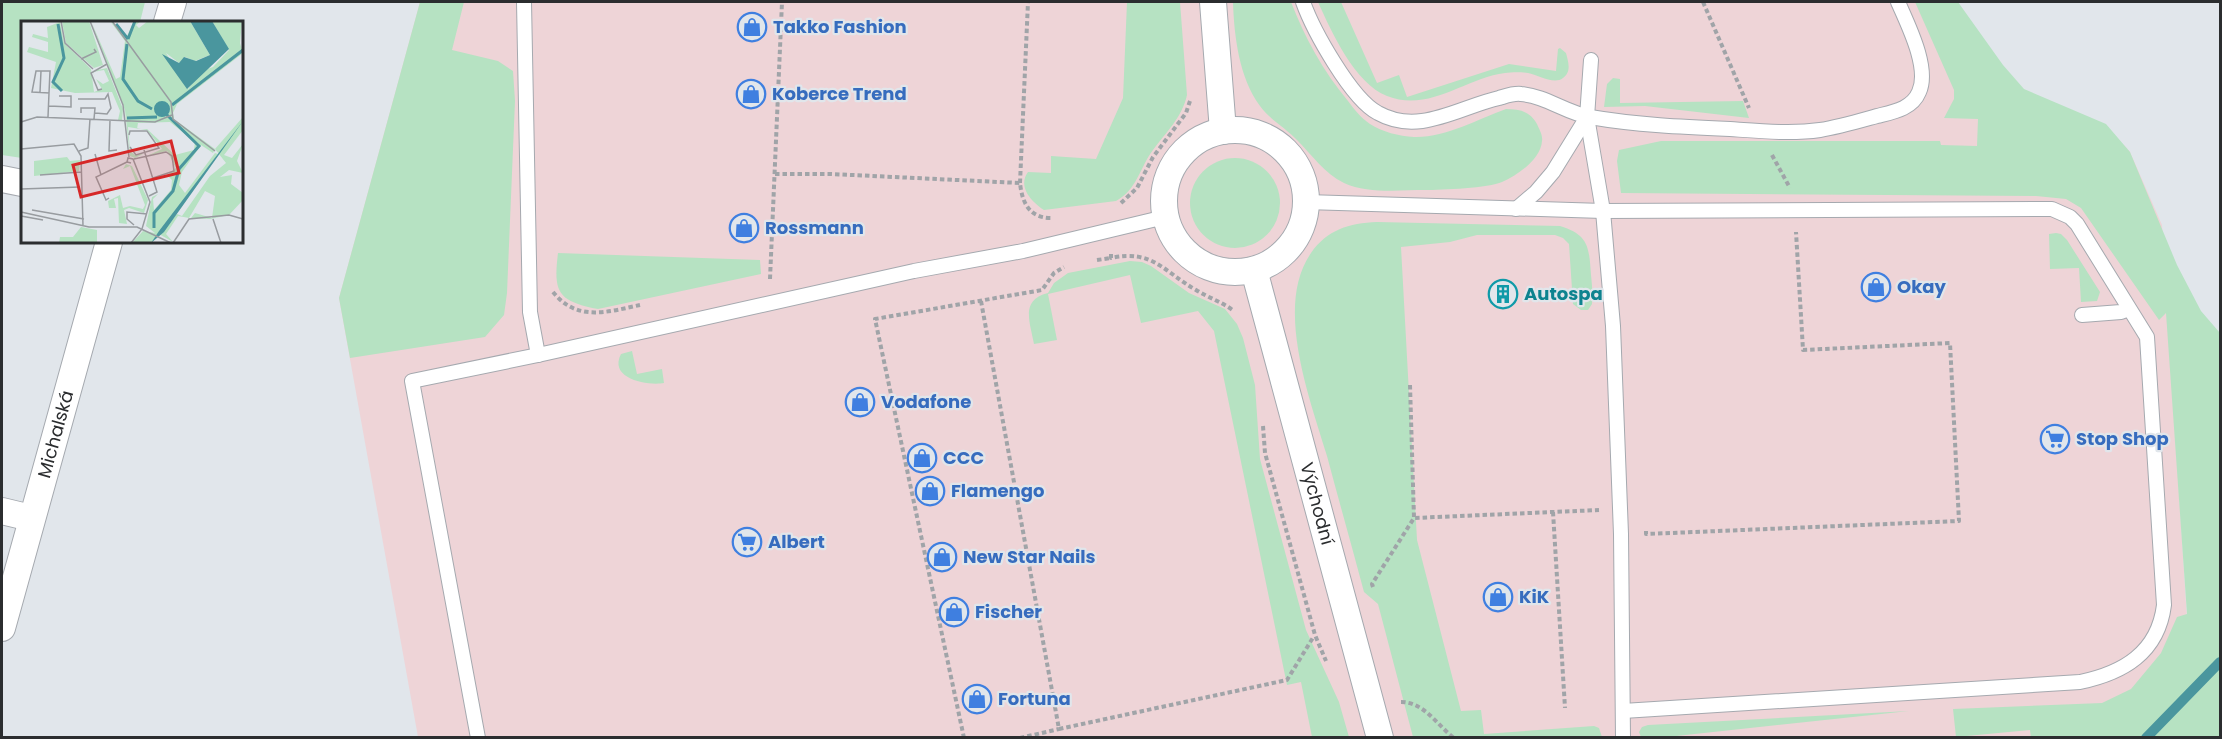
<svg xmlns="http://www.w3.org/2000/svg" width="2222" height="739" viewBox="0 0 2222 739" font-family="Poppins,sans-serif">
<style>
.commercial{fill:#eed4d7}
.green{fill:#b6e2c2}
.lines{fill:none;stroke-linecap:round;stroke-linejoin:round}
.stream{stroke:#4a969e;stroke-width:10}
.lane-casing{stroke:#a5a9af;stroke-width:16}
.street-casing{stroke:#a5a9af;stroke-width:28}
.path{stroke:#a0a4a8;stroke-width:4;stroke-dasharray:4.5 3;stroke-linecap:butt}
.lane{stroke:#fff;stroke-width:14}
.street{stroke:#fff;stroke-width:26}
.labels{text-anchor:middle;stroke-width:4.5;stroke-linejoin:round;paint-order:stroke}
.shop-label{font-size:18px;font-weight:bold;fill:#366cbe;stroke:#e1e6eb;text-anchor:start}
.culture-label{font-size:18px;font-weight:bold;fill:#0d838f;stroke:#e1e6eb;text-anchor:start}
.street-label{font-size:18px;fill:#2b2d2f;stroke:#e1e6eb}
.inset-river{fill:none;stroke:#4a969e;stroke-width:3}
.inset-road{fill:none;stroke:#989ca0;stroke-width:1.5}
.view{fill:#d62828;fill-opacity:0.15;stroke:#d62828;stroke-width:3}
.inset-edge{fill:none;stroke:#2b2d2f;stroke-width:3}
</style>
<rect width="100%" height="100%" fill="#e1e6eb"/>
<polygon class="commercial" points="420,2 1939,2 2005,149 2124,145 2130,152 2162,225 2189,650 2108,738 418,737 339,298"/>
<g class="green">
<polygon points="2,2 145,2 140,22 22,22 22,158 2,155"/>
<polygon points="420,2 464,2 452,50 498,61 513,71 515,101 507,293 504,315 485,337 350,358 339,298"/>
<path d="M 1127,2 L 1180,2 L 1187,95 C 1182,118 1166,132 1153,150 C 1140,167 1137,190 1116,201 L 1044,210 C 1032,202 1017,187 1028,172 L 1051,173 L 1051,156 L 1096,159 L 1123,98 Z"/>
<path d="M 1233,2 L 1291,2 C 1305,38 1323,71 1348,101 C 1354,109 1361,118 1370,124 C 1382,132 1399,136 1414,137 C 1445,138 1478,119 1506,109 C 1519,109 1530,111 1537,124 C 1539,129 1543,135 1542,141 C 1541,159 1518,175 1502,182 C 1489,188 1442,190 1425,190 C 1400,190 1368,194 1344,183 C 1324,173 1312,155 1297,140 C 1286,128 1270,120 1260,106 C 1239,78 1234,35 1233,2 Z"/>
<path d="M 1318,2 L 1341,2 L 1377,83 L 1399,75 L 1407,97 L 1509,64 L 1556,71 L 1558,49 L 1560,48 L 1566,53 C 1568,61 1572,72 1563,78 C 1554,85 1538,75 1528,73 C 1521,72 1512,72 1505,73 C 1465,78 1429,113 1387,96 C 1355,84 1331,31 1318,2 Z"/>
<polygon points="1915,2 1958,2 2003,65 2024,89 2106,124 2130,152 2177,265 2201,311 2220,333 2220,737 2031,738 2030,730 1956,737 1953,709 2102,703 2131,689 2161,653 2177,617 2187,614 2166,313 2159,320 2081,208 2066,199 2036,196 1621,193 1617,161 1619,150 1661,141 1940,141 1941,145 1977,146 1978,119 1944,118 1954,99 1954,90"/>
<polygon points="1613,78 1620,79 1620,103 1743,101 1749,118 1645,106 1604,107 1607,84"/>
<circle cx="1235" cy="203" r="45"/>
<path d="M 1377,222 L 1560,226 C 1589,235 1589,247 1591,275 C 1592,285 1593,294 1592,304 L 1588,310 L 1581,310 L 1573,304 L 1569,244 L 1563,238 L 1555,235 L 1477,235 L 1450,242 L 1401,247 L 1417,540 L 1461,711 L 1481,710 L 1484,734 L 1594,726 L 1599,728 L 1602,737 L 1413,737 L 1378,604 L 1364,592 C 1352,547 1339,501 1327,456 C 1310,399 1274,306 1311,253 C 1327,230 1349,223 1377,222 Z"/>
<polygon points="2056,233 2061,234 2067,240 2100,292 2097,301 2081,302 2079,268 2050,269 2049,234"/>
<path d="M 558,253 L 760,260 L 761,274 L 598,309 C 558,301 553,293 558,253 Z"/>
<path d="M 1130,261 L 1142,262 L 1151,266 L 1189,293 L 1225,309 L 1237,324 L 1243,338 L 1255,385 L 1260,459 L 1306,630 L 1339,702 L 1349,737 L 1312,737 L 1301,682 L 1287,685 L 1214,331 L 1198,311 L 1141,323 L 1130,275 L 1048,294 L 1057,340 L 1034,344 C 1030,322 1020,300 1048,293 L 1054,283 L 1068,273 Z"/>
<path d="M 632,351 L 637,374 L 662,369 L 664,383 C 648,386 608,379 621,354 Z"/>
<polygon points="1909,711 1667,737 1641,737 1639,732 1642,727 1648,725"/>
</g>
<g class="lines">
<polyline class="stream" points="2146,738 2220,662"/>
<g class="lane-casing">
<g id="lane">
<polyline points="524,2 530,312 538,355"/>
<path d="M 1303,2 C 1313,30 1351,99 1378,113 C 1419,136 1459,107 1499,98 C 1506,96 1514,93 1521,94 C 1546,96 1566,113 1590,117 C 1636,125 1683,127 1730,129 C 1759,131 1791,134 1820,130 C 1839,127 1859,121 1877,116 C 1893,112 1912,109 1919,92 C 1930,68 1908,25 1898,2"/>
<polyline points="1591,60 1587,117 1603,211 1613,326 1621,534 1623,738"/>
<path d="M 1306,202 L 1603,211 L 2052,209 L 2070,217 L 2077,224 L 2147,337 L 2164,605 C 2158,653 2123,673 2080,682 L 1623,711"/>
<polyline points="1516,209 1536,192 1553,172 1587,117"/>
<polyline points="2082,315 2121,312 2129,309"/>
<polyline points="478,738 412,381 538,355 914,271 1023,251 1165,217"/>
</g>
</g>
<g class="street-casing">
<g id="street">
<polyline points="1213,2 1223,131"/>
<polyline points="167,22 173,2"/>
<circle cx="1235" cy="201" r="71"/>
<polyline points="2,179 22,183"/>
<path id="s1" d="M 1254,270 L 1380,738"/>
<polyline points="2,511 31,518"/>
<path id="s2" d="M 2,628 L 109,242"/>
</g>
</g>
<g class="path">
<polyline points="1703,2 1749,108"/>
<polyline points="1772,155 1790,188"/>
<path d="M 775,174 L 831,174 L 1020,183 C 1022,202 1029,218 1051,218"/>
<polyline points="1020,183 1028,2"/>
<polyline points="1121,203 1137,188 1153,157 1186,113 1190,101"/>
<path d="M 1111,254 L 1111,258 C 1153,249 1164,272 1196,290 C 1209,298 1222,302 1234,311"/>
<polyline points="1097,260 1111,258"/>
<polyline points="770,279 782,2"/>
<path d="M 553,292 C 577,322 607,312 640,305"/>
<polyline points="981,301 1059,729 1287,680 1314,636"/>
<polyline points="1410,385 1414,518"/>
<polyline points="1263,426 1265,453 1315,635 1326,661"/>
<polyline points="1553,512 1565,708"/>
<polyline points="1646,531 1646,534 1959,521 1950,343 1803,350 1796,232"/>
<polyline points="1373,587 1372,584 1414,518 1599,510"/>
<path d="M 1401,702 C 1424,702 1437,725 1454,738"/>
<polyline points="964,738 875,319 1042,290 1054,273 1064,267"/>
<polyline points="1020,738 1059,729"/>
</g>
<use href="#lane" class="lane"/>
<use href="#street" class="street"/>
</g>
<defs>
<g id="shop-ring" transform="scale(1.5)"><circle r="9.5" fill="#e1e6eb" stroke="#3f7fe0" stroke-width="1.5"/><path d="M-5-2.5h2.3a2.7 3.5 0 0 1 5.4 0H5L5.5 6h-11ZM-1.5-2.5h3a1.5 2.3 0 0 0-3 0Z" fill="#3f7fe0"/></g>
<g id="building-ring" transform="scale(1.5)"><circle r="9.5" fill="#e1e6eb" stroke="#0f9aa8" stroke-width="1.5"/><path d="M-4-6H4V6H1V3H-1V6H-4ZM-2.5-4.3h1.7v1.8h-1.7ZM.8-4.3h1.7v1.8H.8ZM-2.5-1h1.7V.8h-1.7ZM.8-1h1.7V.8H.8Z" fill="#0f9aa8"/></g>
<g id="supermarket-ring" transform="scale(1.5)"><circle r="9.5" fill="#e1e6eb" stroke="#3f7fe0" stroke-width="1.5"/><path d="M-6-5.5h2.5l.6 2H6L4.5 2H-2.5L-4.4-4H-6ZM-1.5 3.2a1.3 1.3 0 1 0 .1 0ZM3 3.2a1.3 1.3 0 1 0 .1 0Z" fill="#3f7fe0"/></g>
</defs>
<g fill-rule="evenodd">
<use href="#shop-ring" x="752" y="27"/>
<use href="#shop-ring" x="751" y="94"/>
<use href="#shop-ring" x="744" y="228"/>
<use href="#shop-ring" x="1876" y="287"/>
<use href="#building-ring" x="1503" y="294"/>
<use href="#shop-ring" x="860" y="402"/>
<use href="#supermarket-ring" x="2055" y="439"/>
<use href="#shop-ring" x="922" y="458"/>
<use href="#shop-ring" x="930" y="491"/>
<use href="#supermarket-ring" x="747" y="542"/>
<use href="#shop-ring" x="942" y="557"/>
<use href="#shop-ring" x="1498" y="597"/>
<use href="#shop-ring" x="954" y="612"/>
<use href="#shop-ring" x="977" y="699"/>
</g>
<g class="labels">
<g class="shop-label">
<text x="773" y="33">Takko Fashion</text>
<text x="772" y="100">Koberce Trend</text>
<text x="765" y="234">Rossmann</text>
<text x="1897" y="293">Okay</text>
<text x="881" y="408">Vodafone</text>
<text x="2076" y="445">Stop Shop</text>
<text x="943" y="464">CCC</text>
<text x="951" y="497">Flamengo</text>
<text x="768" y="548">Albert</text>
<text x="963" y="563">New Star Nails</text>
<text x="1519" y="603">KiK</text>
<text x="975" y="618">Fischer</text>
<text x="998" y="705">Fortuna</text>
</g>
<g class="culture-label">
<text x="1524" y="300">Autospa</text>
</g>
<g class="street-label">
<text dy="6" stroke="none"><textPath href="#s2" startOffset="201">Michalská</textPath></text>
<text dy="6" stroke="none"><textPath href="#s1" startOffset="242">Východní</textPath></text>
</g>
</g>
<g transform="translate(21 21)">
<rect width="222" height="222" fill="#e1e6eb"/>
<path d="M 6,0 L 26,6 L 39,1 L 43,22 L 70,48 L 73,71 L 81,68 L 75,58 L 82,63 L 88,60 L 83,49 L 72,51 L 74,57 L 72,50 L 86,47 L 102,88 L 101,99 L 97,99 L 99,90 L 91,71 L 54,72 L 30,67 L 35,41 L 6,31 L 8,26 L 27,31 L 27,21 L 11,16 L 12,13 L 27,17 L 26,6 ZM 41,0 L 68,0 L 82,44 L 73,47 L 45,22 ZM 70,0 L 95,58 L 99,56 L 104,20 L 89,0 L 106,15 L 113,0 L 120,0 L 115,4 L 118,7 L 127,0 L 169,0 L 189,34 L 174,40 L 164,36 L 158,42 L 145,32 L 167,68 L 181,50 L 192,46 L 208,29 L 191,0 L 221,0 L 219,22 L 222,32 L 156,83 L 152,92 L 153,98 L 194,128 L 222,96 L 222,109 L 203,134 L 211,137 L 222,123 L 216,140 L 222,152 L 208,149 L 199,156 L 211,154 L 210,163 L 222,172 L 222,179 L 208,194 L 189,198 L 170,197 L 174,192 L 191,197 L 194,175 L 184,170 L 168,197 L 157,195 L 145,213 L 152,221 L 138,213 L 156,193 L 161,195 L 189,155 L 205,142 L 194,128 L 192,132 L 180,124 L 161,151 L 158,164 L 164,172 L 194,132 L 197,133 L 130,222 L 111,222 L 122,210 L 134,212 L 125,205 L 131,176 L 137,173 L 132,178 L 133,189 L 150,169 L 151,159 L 146,154 L 155,147 L 146,130 L 126,135 L 141,128 L 126,109 L 107,106 L 109,130 L 114,134 L 122,133 L 114,137 L 109,135 L 104,89 ZM 149,101 L 174,121 L 173,129 L 154,134 L 126,108 L 116,108 L 117,102 ZM 46,136 L 49,140 L 59,139 L 58,150 L 13,155 L 13,140 ZM 105,143 L 111,145 L 127,179 L 123,192 L 108,187 L 103,189 L 106,203 L 98,202 L 97,177 L 93,178 L 95,187 L 88,187 L 87,180 L 99,174 L 102,187 L 109,185 L 122,188 L 124,184 L 109,145 L 102,148 ZM 60,206 L 76,209 L 76,222 L 38,222 L 39,216 L 52,216 Z" fill="#b6e2c2" fill-rule="evenodd"/>
<path d="M 169,0 L 191,0 L 208,28 L 166,68 L 141,33 L 158,42 L 163,36 L 175,40 L 189,34 ZM133 88a8 8 0 1 1 16 0a8 8 0 1 1-16 0ZM 222,100 L 143,211 L 130,222 L 138,210 Z" fill="#4a969e"/>
<path class="inset-river" d="M 37,3 L 43,37 L 32,61 L 41,70M 95,3 L 107,18M 107,18 L 114,0M 106,23 L 102,58 L 117,80 L 131,88M 151,84 L 222,29M 106,97 L 136,96M 133,207 L 133,192 L 152,170 L 158,148 L 178,125 L 144,92"/>
<path class="inset-road" d="M 40,0 L 44,22 L 72,48M 69,0 L 102,84 L 108,136M 91,0 L 150,81 L 152,98 L 194,130M 60,38 L 75,31 L 73,28M 15,50 L 29,50 L 28,72 L 11,71 ZM 81,68 L 77,69 L 70,52 L 86,43M 19,71 L 20,50M 57,78 L 84,78 L 87,73 L 90,87 L 86,93 L 74,92M 28,85 L 50,86 L 50,75 L 38,75M 60,92 L 60,87 L 74,87 L 73,98M 27,96 L 28,72M 89,99 L 88,130 L 96,129M 0,101 L 16,96 L 134,101 L 151,94M 108,114 L 109,110 L 126,110 L 138,127 L 115,134 L 109,126M 0,128 L 53,123 L 60,135 L 62,205M 123,129 L 136,171 L 128,175M 58,130 L 67,127 L 69,98M 74,133 L 80,154M 113,138 L 145,131 L 151,135 L 153,150 L 132,157M 19,154 L 60,151M 0,168 L 59,166M 88,177 L 85,179 L 75,156 L 106,141M 11,189 L 63,198M 0,191 L 68,206 L 116,206 L 150,222M 0,195 L 22,199M 192,198 L 200,222M 113,204 L 106,198 L 106,191 L 126,193M 110,222 L 121,208 L 129,181 L 112,138 L 107,137 L 106,141 L 110,142M 152,222 L 168,198 L 208,194 L 222,198"/>
<path class="view" d="M 150,120 L 158,152 L 60,176 L 52,144 Z"/>
<rect width="222" height="222" class="inset-edge"/>
</g>
<rect width="2222" height="739" fill="none" stroke="#2b2d2f" stroke-width="6"/>
</svg>
